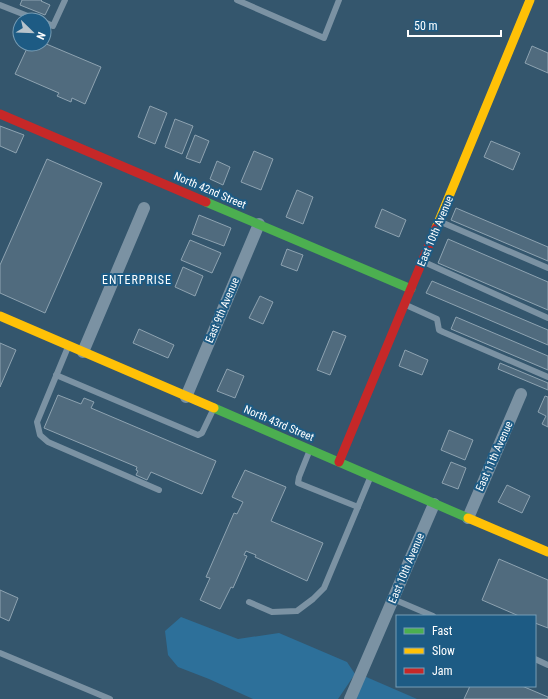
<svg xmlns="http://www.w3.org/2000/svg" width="548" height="699" viewBox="0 0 548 699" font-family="'Roboto Condensed',sans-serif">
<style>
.green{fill:#2d709a}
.building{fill:#506b7e;stroke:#8ea3b1}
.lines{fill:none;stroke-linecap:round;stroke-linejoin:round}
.lane{stroke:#7b92a3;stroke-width:6}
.street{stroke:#7b92a3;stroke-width:12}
.fast{stroke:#4caf50;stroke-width:9}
.slow{stroke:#ffc107;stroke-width:9}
.jam{stroke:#c62828;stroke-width:9}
.labels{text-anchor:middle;stroke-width:4;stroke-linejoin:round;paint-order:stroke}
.street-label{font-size:11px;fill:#fff;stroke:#1d5b84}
.neighbourhood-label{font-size:12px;letter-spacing:1px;fill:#fff;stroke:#1d5b84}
</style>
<rect width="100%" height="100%" fill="#34566d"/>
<g class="green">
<polygon points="181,617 238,639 279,633 347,662 355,674 338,699 253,699 209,679 178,667 168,655 165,631"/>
<polygon points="364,676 417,699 353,699"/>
</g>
<g class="building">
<polygon points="22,0 42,0 41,1 50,5 45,15 20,5"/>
<polygon points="44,43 101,67 85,104 72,98 71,102 57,96 59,93 15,74 29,44 44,44"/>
<polygon points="532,46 548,53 548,73 525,63"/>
<polygon points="150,106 167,113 155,144 138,137"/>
<polygon points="175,119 193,126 182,154 165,147"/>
<polygon points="0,126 24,135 16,153 0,146"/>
<polygon points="195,135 209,141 200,163 186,158"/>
<polygon points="491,141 520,153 513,170 484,157"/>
<polygon points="254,151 273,159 261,190 241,182"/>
<polygon points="47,159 102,183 45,313 0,293 0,265"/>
<polygon points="217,161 230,167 223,185 210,179"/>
<polygon points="297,190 313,197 303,224 286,217"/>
<polygon points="456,208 548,247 548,261 451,220"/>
<polygon points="382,209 406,220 399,237 375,227"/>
<polygon points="199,215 231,228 224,246 192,234"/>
<polygon points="448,239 548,282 548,310 438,263"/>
<polygon points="190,240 221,253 212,273 181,260"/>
<polygon points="287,249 303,255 297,271 281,265"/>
<polygon points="183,267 203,276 195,296 175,287"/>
<polygon points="432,281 548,330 548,345 426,293"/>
<polygon points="260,296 273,302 263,324 249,318"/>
<polygon points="456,317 548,356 548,370 451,329"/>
<polygon points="139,329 174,345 168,358 133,343"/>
<polygon points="333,331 346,336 330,375 317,370"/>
<polygon points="0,343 16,350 0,387"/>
<polygon points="405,350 428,360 422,375 399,366"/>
<polygon points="500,363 548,383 548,390 498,369"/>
<polygon points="227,369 244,376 235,398 217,391"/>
<polygon points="58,395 81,404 84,398 94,402 91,408 216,461 202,494 151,472 147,480 136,475 138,471 136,470 137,467 44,428"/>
<polygon points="545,396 548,397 548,427 542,424 546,416 538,412"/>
<polygon points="449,430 473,440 465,460 441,450"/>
<polygon points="451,462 466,468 458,489 442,483"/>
<polygon points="245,470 286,487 271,521 323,543 307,581 255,557 256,555 246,551 244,555 247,556 233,588 231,587 220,609 200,600 210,578 206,577 234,513 237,514 243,502 232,497"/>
<polygon points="507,485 530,496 522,513 498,502"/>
<polygon points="499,559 548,580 548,628 535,623 535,616 519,616 482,600"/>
<polygon points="0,590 18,598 9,621 0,617"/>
<polygon points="470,686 522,686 548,697 548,699 464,699"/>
</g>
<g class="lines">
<g class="lane">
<polyline points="237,0 324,38 339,0"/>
<polyline points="0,5 38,20"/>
<polyline points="44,22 53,26 65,0"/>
<polyline points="441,222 548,268"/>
<polyline points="424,262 548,318"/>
<polyline points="406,305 437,319 439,330 443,332 548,377"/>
<polyline points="68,347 37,422 40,435 48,442 159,490"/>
<polyline points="56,375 198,435 202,433 213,410"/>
<polyline points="309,452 299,477 298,483 358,507"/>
<polyline points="393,599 433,616"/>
<polyline points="249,602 272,612 297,611 313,599 324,588 370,478"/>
<polyline points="0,653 110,699"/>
<polyline points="535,659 548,665"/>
</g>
<g class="street">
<polyline points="83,352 144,208"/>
<polyline points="186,397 259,224"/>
<polyline points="468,518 521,394"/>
<polyline points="350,699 434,504"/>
</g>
<g class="fast">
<polyline points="206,202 411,289"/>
<polyline points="214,408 468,518"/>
</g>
<g class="slow">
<polyline points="436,228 530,0"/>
<polyline points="0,316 214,408"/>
<polyline points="468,518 548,552"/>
</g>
<g class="jam">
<polyline points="0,114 206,202"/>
<polyline points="339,462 436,228"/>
</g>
</g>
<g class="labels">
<g class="street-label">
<text transform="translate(210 190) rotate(23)" y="4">North 42nd Street</text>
<text transform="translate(435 231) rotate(-67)" y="4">East 10th Avenue</text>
<text transform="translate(222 310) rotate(-67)" y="4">East 9th Avenue</text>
<text transform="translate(279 423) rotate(23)" y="4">North 43rd Street</text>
<text transform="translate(494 456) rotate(-66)" y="4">East 11th Avenue</text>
<text transform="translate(406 568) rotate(-67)" y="4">East 10th Avenue</text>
</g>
<g class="neighbourhood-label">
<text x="137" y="284">ENTERPRISE</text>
</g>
</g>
<rect x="396" y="615" width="140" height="72" fill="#1d5b84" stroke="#779db5"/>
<rect x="404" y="628" width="20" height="6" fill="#4caf50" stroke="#779db5"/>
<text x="432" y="635" font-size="12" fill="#ffffff">Fast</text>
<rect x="404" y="648" width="20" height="6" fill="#ffc107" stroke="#779db5"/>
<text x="432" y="655" font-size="12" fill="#ffffff">Slow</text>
<rect x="404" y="668" width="20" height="6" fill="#c62828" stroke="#779db5"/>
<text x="432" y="675" font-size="12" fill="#ffffff">Jam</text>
<g transform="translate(32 32) rotate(113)"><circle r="19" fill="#1d5b84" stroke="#779db5"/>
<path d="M0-3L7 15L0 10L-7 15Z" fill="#b8c4cc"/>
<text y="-6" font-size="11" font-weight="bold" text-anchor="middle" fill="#ffffff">N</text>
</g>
<path d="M408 30v6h93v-6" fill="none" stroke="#ffffff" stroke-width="2"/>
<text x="414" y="30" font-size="12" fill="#ffffff" stroke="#1d5b84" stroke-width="3" paint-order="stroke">50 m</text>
</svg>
